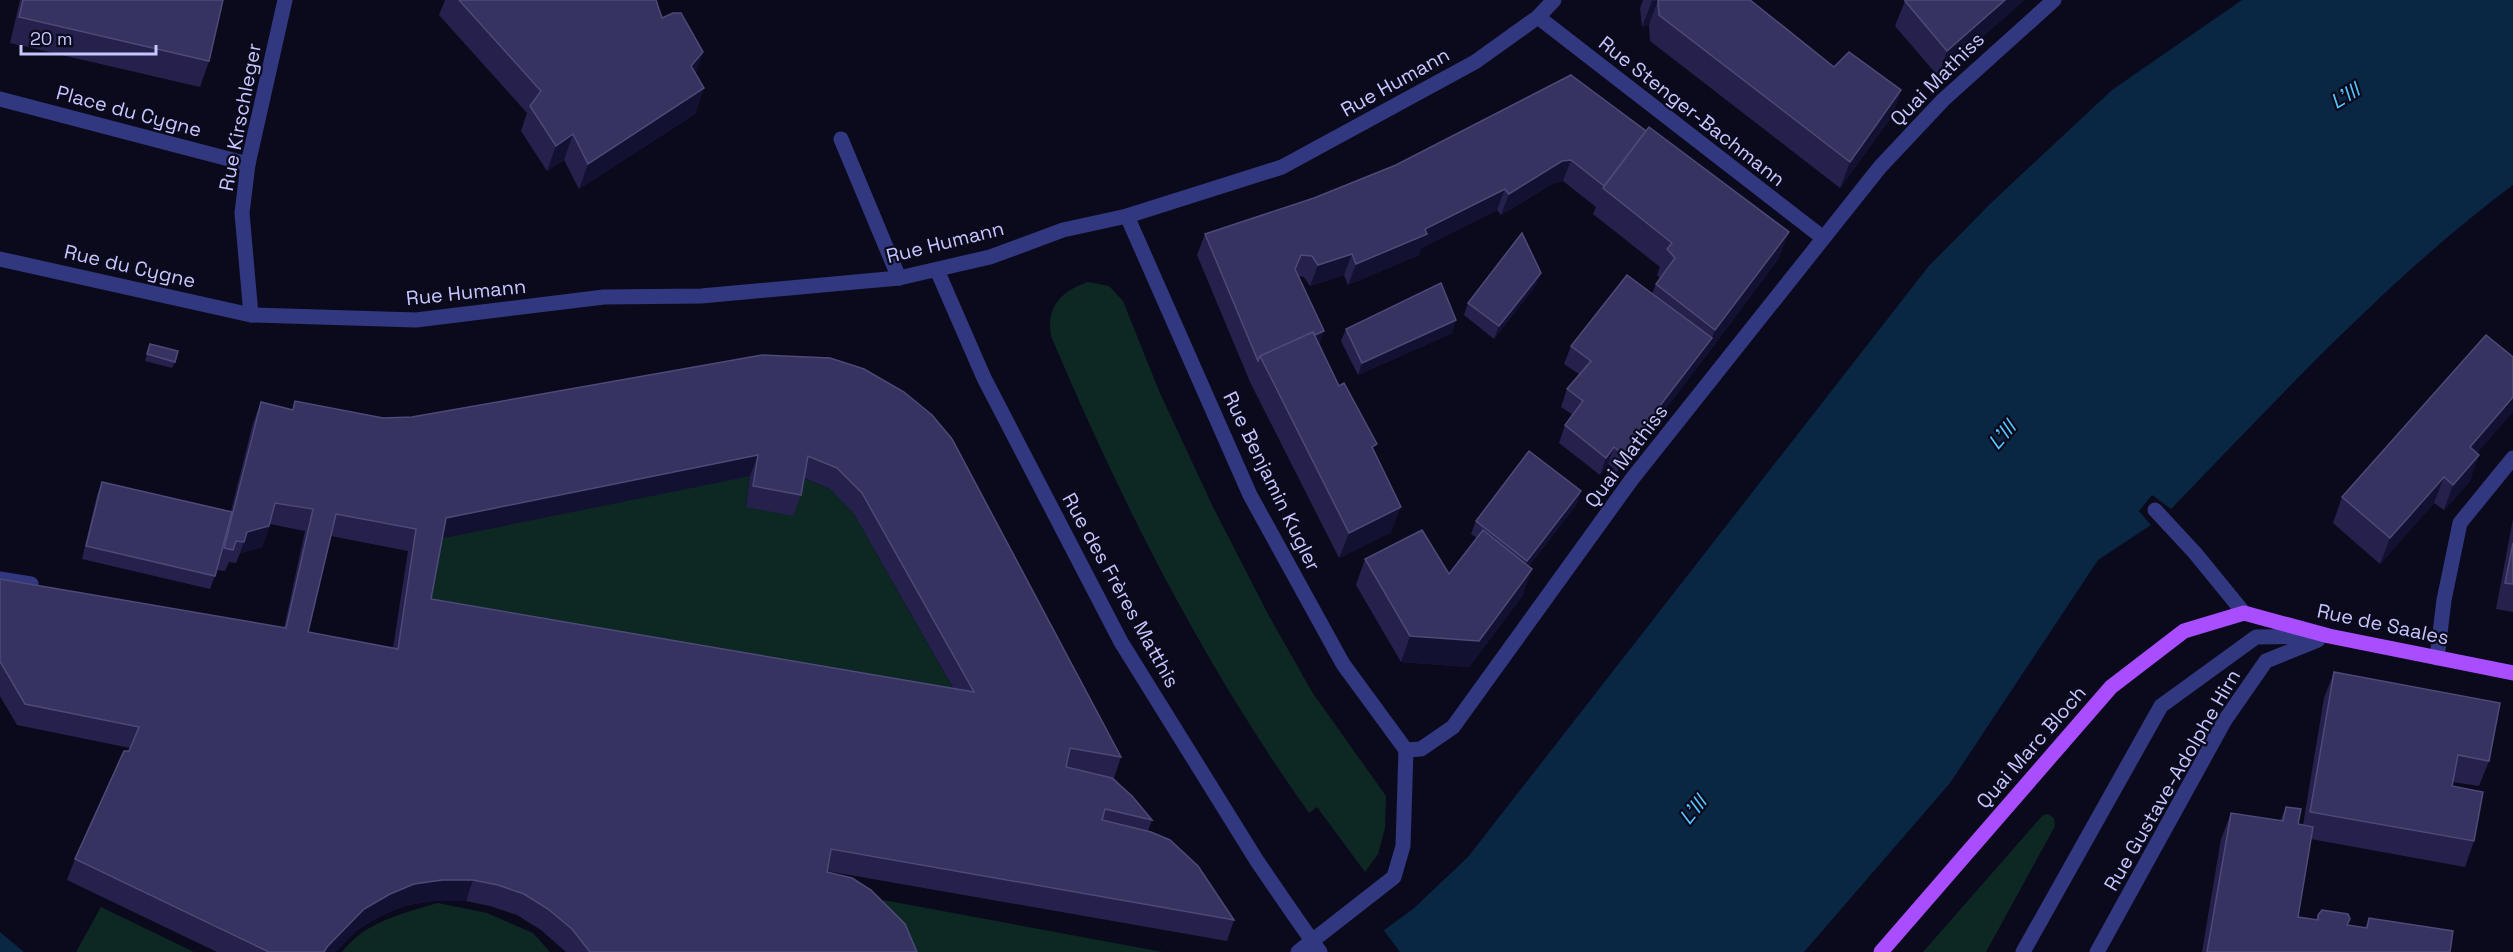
<svg xmlns="http://www.w3.org/2000/svg" width="2513" height="952" viewBox="0 0 2513 952" font-family="'Space Grotesk',sans-serif">
<style>
.green{fill:#0d2723}
.water{fill:#092642}
.pier{fill:#0b0a1d}
.lines{fill:none;stroke-linecap:round;stroke-linejoin:round}
.minor{stroke:#32387f;stroke-width:15}
.major{stroke:#a84dff;stroke-width:15}
.minor-bridge{stroke:#32387f;stroke-width:15}
.wall{fill:#25214c;fill-rule:evenodd}
.shaded-wall{fill:#131131}
.building{fill:#363360;stroke:#4d4a79;stroke-width:1.5;fill-rule:evenodd}
.labels{text-anchor:middle;stroke-width:4.5;stroke-linejoin:round;paint-order:stroke}
.street-label{font-size:20px;fill:#c6c6ff;stroke:#0b0a1d}
.water-label{font-size:21px;font-style:italic;fill:#54c4ff;stroke:#0b0a1d}
</style>
<rect width="100%" height="100%" fill="#0b0a1d"/>
<g class="green">
<path d="M 1088,282 L 1109,286 L 1123,301 L 1159,391 L 1213,507 L 1269,616 L 1312,692 L 1386,796 L 1385,828 L 1378,854 L 1365,872 L 1317,807 L 1309,813 C 1202,662 1123,506 1051,336 C 1046,307 1061,291 1088,282 Z"/>
<polygon points="750,476 746,507 801,477 830,489 854,514 967,713 423,620 438,539"/>
<polygon points="2048,814 2054,818 2055,826 1986,952 1923,952 2043,815"/>
<polygon points="883,900 1163,952 911,952"/>
<path d="M 438,903 L 487,913 L 533,933 L 550,952 L 342,952 C 365,922 403,913 438,903 Z"/>
<polygon points="101,907 194,952 76,952"/>
</g>
<g class="water">
<path d="M 2242,0 L 2513,0 L 2513,185 C 2387,279 2280,397 2171,509 L 2152,495 L 2139,511 L 2151,525 L 2098,560 L 1950,783 L 1804,952 L 1354,952 L 1413,909 L 1468,857 L 1928,267 L 1991,203 L 2112,90 Z"/>
<polygon points="0,932 24,952 0,952"/>
</g>
<polygon class="pier" points="1382,928 1400,952 1351,952 1352,950"/>
<g class="lines">
<g class="minor">
<polyline points="1538,17 1822,237"/>
<polyline points="0,99 248,164"/>
<polyline points="841,139 899,278"/>
<polyline points="1127,216 1250,495 1343,664 1406,750"/>
<polyline points="0,259 251,315 416,320 604,297 701,296 899,278 990,257 1063,230 1127,216 1282,167 1475,62 1538,17 1554,0"/>
<polyline points="937,270 984,378 1121,642 1257,861 1294,915"/>
<polyline points="251,315 242,213 248,164 285,0"/>
<polyline points="2155,510 2195,553 2244,613"/>
<polyline points="0,579 31,584"/>
<polyline points="2437,658 2444,600 2460,523 2513,458"/>
<polyline points="1406,750 1421,749 1453,727 1632,479 1880,167 1943,100 2054,0"/>
<polyline points="1298,952 1394,877 1403,846 1406,750"/>
<polyline points="2023,952 2161,706 2256,637 2320,636"/>
<polyline points="2097,952 2225,720 2266,661 2318,640"/>
</g>
<polyline class="major" points="1881,952 2111,687 2184,631 2244,613 2329,636 2513,673"/>
<polyline class="minor-bridge" points="1294,915 1320,952"/>
</g>
<g class="wall">
<polygon points="20,0 223,0 209,61 200,87 10,43"/>
<polygon points="445,0 656,0 662,18 703,52 695,74 704,88 695,114 579,189 564,160 547,171 521,131 527,113 439,15"/>
<polygon points="1643,0 1750,0 1834,67 1901,90 1892,116 1840,188 1650,41 1649,25 1642,27 1640,8"/>
<polygon points="2024,0 1938,76 1895,26 1905,1"/>
<polygon points="1571,75 1779,258 1706,356 1617,472 1608,464 1600,475 1559,443 1565,425 1573,415 1561,407 1567,389 1579,374 1564,364 1571,346 1652,294 1656,284 1660,278 1657,275 1660,267 1593,214 1596,207 1563,181 1554,183 1501,215 1497,210 1421,248 1419,255 1348,285 1344,275 1310,286 1304,277 1299,276 1324,331 1319,344 1339,386 1374,452 1391,532 1339,558 1250,382 1197,255 1205,234 1314,198 1396,165"/>
<polygon points="1536,285 1494,339 1464,315 1468,303"/>
<polygon points="1346,329 1452,333 1358,375 1341,341"/>
<polygon points="150,344 175,362 172,368 145,361"/>
<path d="M 762,355 L 1121,757 L 1114,778 L 1152,820 L 1148,831 L 1234,920 L 1227,941 L 827,871 L 917,952 L 566,952 L 541,930 L 517,915 L 490,906 L 466,901 L 435,901 L 407,905 L 382,915 L 357,930 L 335,952 L 217,952 L 67,880 L 75,859 L 130,748 L 17,725 L 0,696 L 0,579 L 284,628 L 305,531 L 270,524 L 262,547 L 240,553 L 236,563 L 229,562 L 225,571 L 217,570 L 210,589 L 82,559 L 97,495 L 102,482 L 231,511 L 253,423 L 261,402 L 292,410 L 295,401 L 383,418 L 412,417 ZM 750,476 L 746,507 L 793,516 L 801,495 L 804,478 L 830,489 L 854,514 L 953,688 L 431,599 L 442,538 ZM 331,536 L 408,551 L 393,648 L 308,632 Z"/>
<polygon points="2477,453 2470,481 2444,510 2434,503 2380,564 2333,523 2342,497"/>
<polygon points="1577,504 1529,566 1523,595 1469,667 1401,662 1356,585 1365,559 1449,574 1477,538 1471,534 1476,521"/>
<polygon points="2513,519 2513,612 2496,609"/>
<polygon points="2334,672 2489,761 2479,786 2453,782 2452,786 2474,841 2465,867 2311,839 2298,917 2316,920 2318,915 2348,925 2365,928 2369,918 2450,952 2202,952 2221,839 2231,813 2280,821 2286,807 2298,824 2303,825 2324,698"/>
</g>
<g class="shaded-wall">
<polygon points="1658,0 1649,25 1642,27 1652,1"/>
<polygon points="2005,0 2024,0 1938,76 1947,51"/>
<polygon points="703,52 694,78 691,66"/>
<polygon points="704,88 695,114 579,189 588,164"/>
<polygon points="1901,90 1892,116 1840,188 1850,162"/>
<polygon points="573,134 564,160 547,171 556,146"/>
<polygon points="1571,160 1563,181 1554,183 1501,215 1509,194 1562,161"/>
<polygon points="1505,189 1497,210 1421,248 1419,255 1348,285 1356,264"/>
<polygon points="1789,232 1779,258 1706,356 1617,472 1623,454 1712,338 1715,330"/>
<polygon points="1352,254 1344,275 1310,286 1318,265"/>
<polygon points="1541,273 1536,285 1494,339 1499,326"/>
<polygon points="1456,320 1452,333 1358,375 1362,363"/>
<polygon points="1324,331 1316,353 1261,359"/>
<polygon points="2513,397 2513,412 2460,473 2470,447"/>
<polygon points="1614,447 1608,464 1600,475 1606,458"/>
<polygon points="758,455 750,476 438,539 446,518"/>
<polygon points="2479,455 2470,481 2444,510 2453,485"/>
<polygon points="2444,477 2434,503 2380,564 2390,538"/>
<polygon points="1581,491 1577,504 1523,574 1527,561"/>
<polygon points="1401,507 1391,532 1339,558 1349,533"/>
<polygon points="269,526 262,547 240,553 247,532"/>
<polygon points="1532,569 1523,595 1469,667 1401,662 1410,636"/>
<polygon points="442,880 473,880 466,901 435,901 407,905 382,915 357,930 335,952 324,952 327,947 364,909 390,894 414,884"/>
</g>
<g class="building">
<polygon points="23,0 223,0 209,61 19,17"/>
<polygon points="459,0 656,0 662,18 673,13 681,13 703,52 691,66 704,88 588,164 573,134 556,146 530,106 541,91"/>
<polygon points="1658,0 1750,0 1834,67 1849,52 1901,90 1850,162 1659,15"/>
<polygon points="1905,0 2005,0 1947,51 1905,1"/>
<polygon points="1571,75 1646,131 1604,186 1571,160 1562,161 1509,194 1505,189 1425,229 1427,234 1356,264 1352,254 1318,265 1312,256 1301,255 1295,269 1324,331 1315,335 1313,332 1260,356 1258,361 1205,234 1314,198 1396,165"/>
<polygon points="1649,127 1789,232 1715,330 1656,284 1675,258 1667,249 1672,243 1603,188"/>
<polygon points="1522,233 1541,273 1499,326 1468,303"/>
<polygon points="1627,275 1712,338 1623,454 1614,447 1606,458 1565,425 1583,401 1567,389 1591,361 1571,346"/>
<polygon points="1441,283 1456,320 1362,363 1346,329"/>
<polygon points="1313,332 1339,386 1344,383 1377,444 1372,447 1401,507 1349,533 1260,356"/>
<polygon points="2486,335 2513,357 2513,397 2470,447 2479,455 2453,485 2444,477 2390,538 2342,497"/>
<polygon points="150,344 178,351 175,362 147,354"/>
<path d="M 762,355 L 830,358 L 864,369 L 904,392 L 932,415 L 952,439 L 1121,757 L 1070,748 L 1066,767 L 1112,778 L 1132,796 L 1152,820 L 1105,809 L 1102,820 L 1151,832 L 1170,840 L 1198,866 L 1234,920 L 831,849 L 827,872 L 852,878 L 871,890 L 905,924 L 917,952 L 590,952 L 572,929 L 548,909 L 524,894 L 498,885 L 473,880 L 442,880 L 414,884 L 390,894 L 364,909 L 327,947 L 324,952 L 269,952 L 75,859 L 124,751 L 129,751 L 139,727 L 25,704 L 1,663 L 0,663 L 0,579 L 286,628 L 313,509 L 275,503 L 269,526 L 247,532 L 244,542 L 236,541 L 233,550 L 224,548 L 261,402 L 293,410 L 295,401 L 383,418 L 412,417 ZM 758,455 L 753,486 L 801,495 L 808,456 L 837,468 L 862,493 L 974,692 L 431,599 L 446,518 ZM 336,514 L 416,529 L 398,649 L 308,632 Z"/>
<polygon points="1529,451 1581,491 1527,561 1476,521"/>
<polygon points="102,482 232,512 215,576 86,546"/>
<polygon points="1422,530 1449,574 1483,530 1532,569 1479,641 1410,636 1365,559"/>
<polygon points="2513,543 2513,584 2505,583"/>
<polygon points="2334,672 2500,703 2489,761 2458,755 2452,786 2483,792 2474,841 2310,812"/>
<polygon points="2286,807 2301,809 2298,824 2313,827 2298,917 2318,920 2318,915 2322,910 2348,914 2350,919 2347,925 2367,928 2369,918 2453,931 2450,952 2207,952 2231,813 2283,821"/>
</g>
<g class="labels">
<g class="street-label">
<text transform="translate(1937 79) rotate(-45)" y="7">Quai Mathiss</text>
<text transform="translate(1395 82) rotate(-29)" y="7">Rue Humann</text>
<text transform="translate(129 111) rotate(15)" y="7">Place du Cygne</text>
<text transform="translate(1692 111) rotate(38)" y="7">Rue Stenger-Bachmann</text>
<text transform="translate(240 117) rotate(-79)" y="7">Rue Kirschleger</text>
<text transform="translate(945 242) rotate(-14)" y="7">Rue Humann</text>
<text transform="translate(130 266) rotate(13)" y="7">Rue du Cygne</text>
<text transform="translate(466 292) rotate(-6)" y="7">Rue Humann</text>
<text transform="translate(1626 456) rotate(-53)" y="7">Quai Mathiss</text>
<text transform="translate(1272 481) rotate(64)" y="7">Rue Benjamin Kugler</text>
<text transform="translate(1121 590) rotate(61)" y="7">Rue des Frères Matthis</text>
<text transform="translate(2383 624) rotate(12)" y="7">Rue de Saales</text>
<text transform="translate(2031 747) rotate(-49)" y="7">Quai Marc Bloch</text>
<text transform="translate(2172 780) rotate(-60)" y="7">Rue Gustave-Adolphe Hirn</text>
</g>
<g class="water-label">
<text transform="translate(2345 96) rotate(-32)" y="7">L'Ill</text>
<text transform="translate(2002 435) rotate(-49)" y="7">L'Ill</text>
<text transform="translate(1693 810) rotate(-51)" y="7">L'Ill</text>
</g>
</g>
<path d="M21 45v9h135v-9" fill="none" stroke="#c6c6ff" stroke-width="3"/>
<text x="30" y="45" font-size="18" fill="#c6c6ff" stroke="#0b0a1d" stroke-width="4.5" paint-order="stroke">20 m</text>
</svg>
